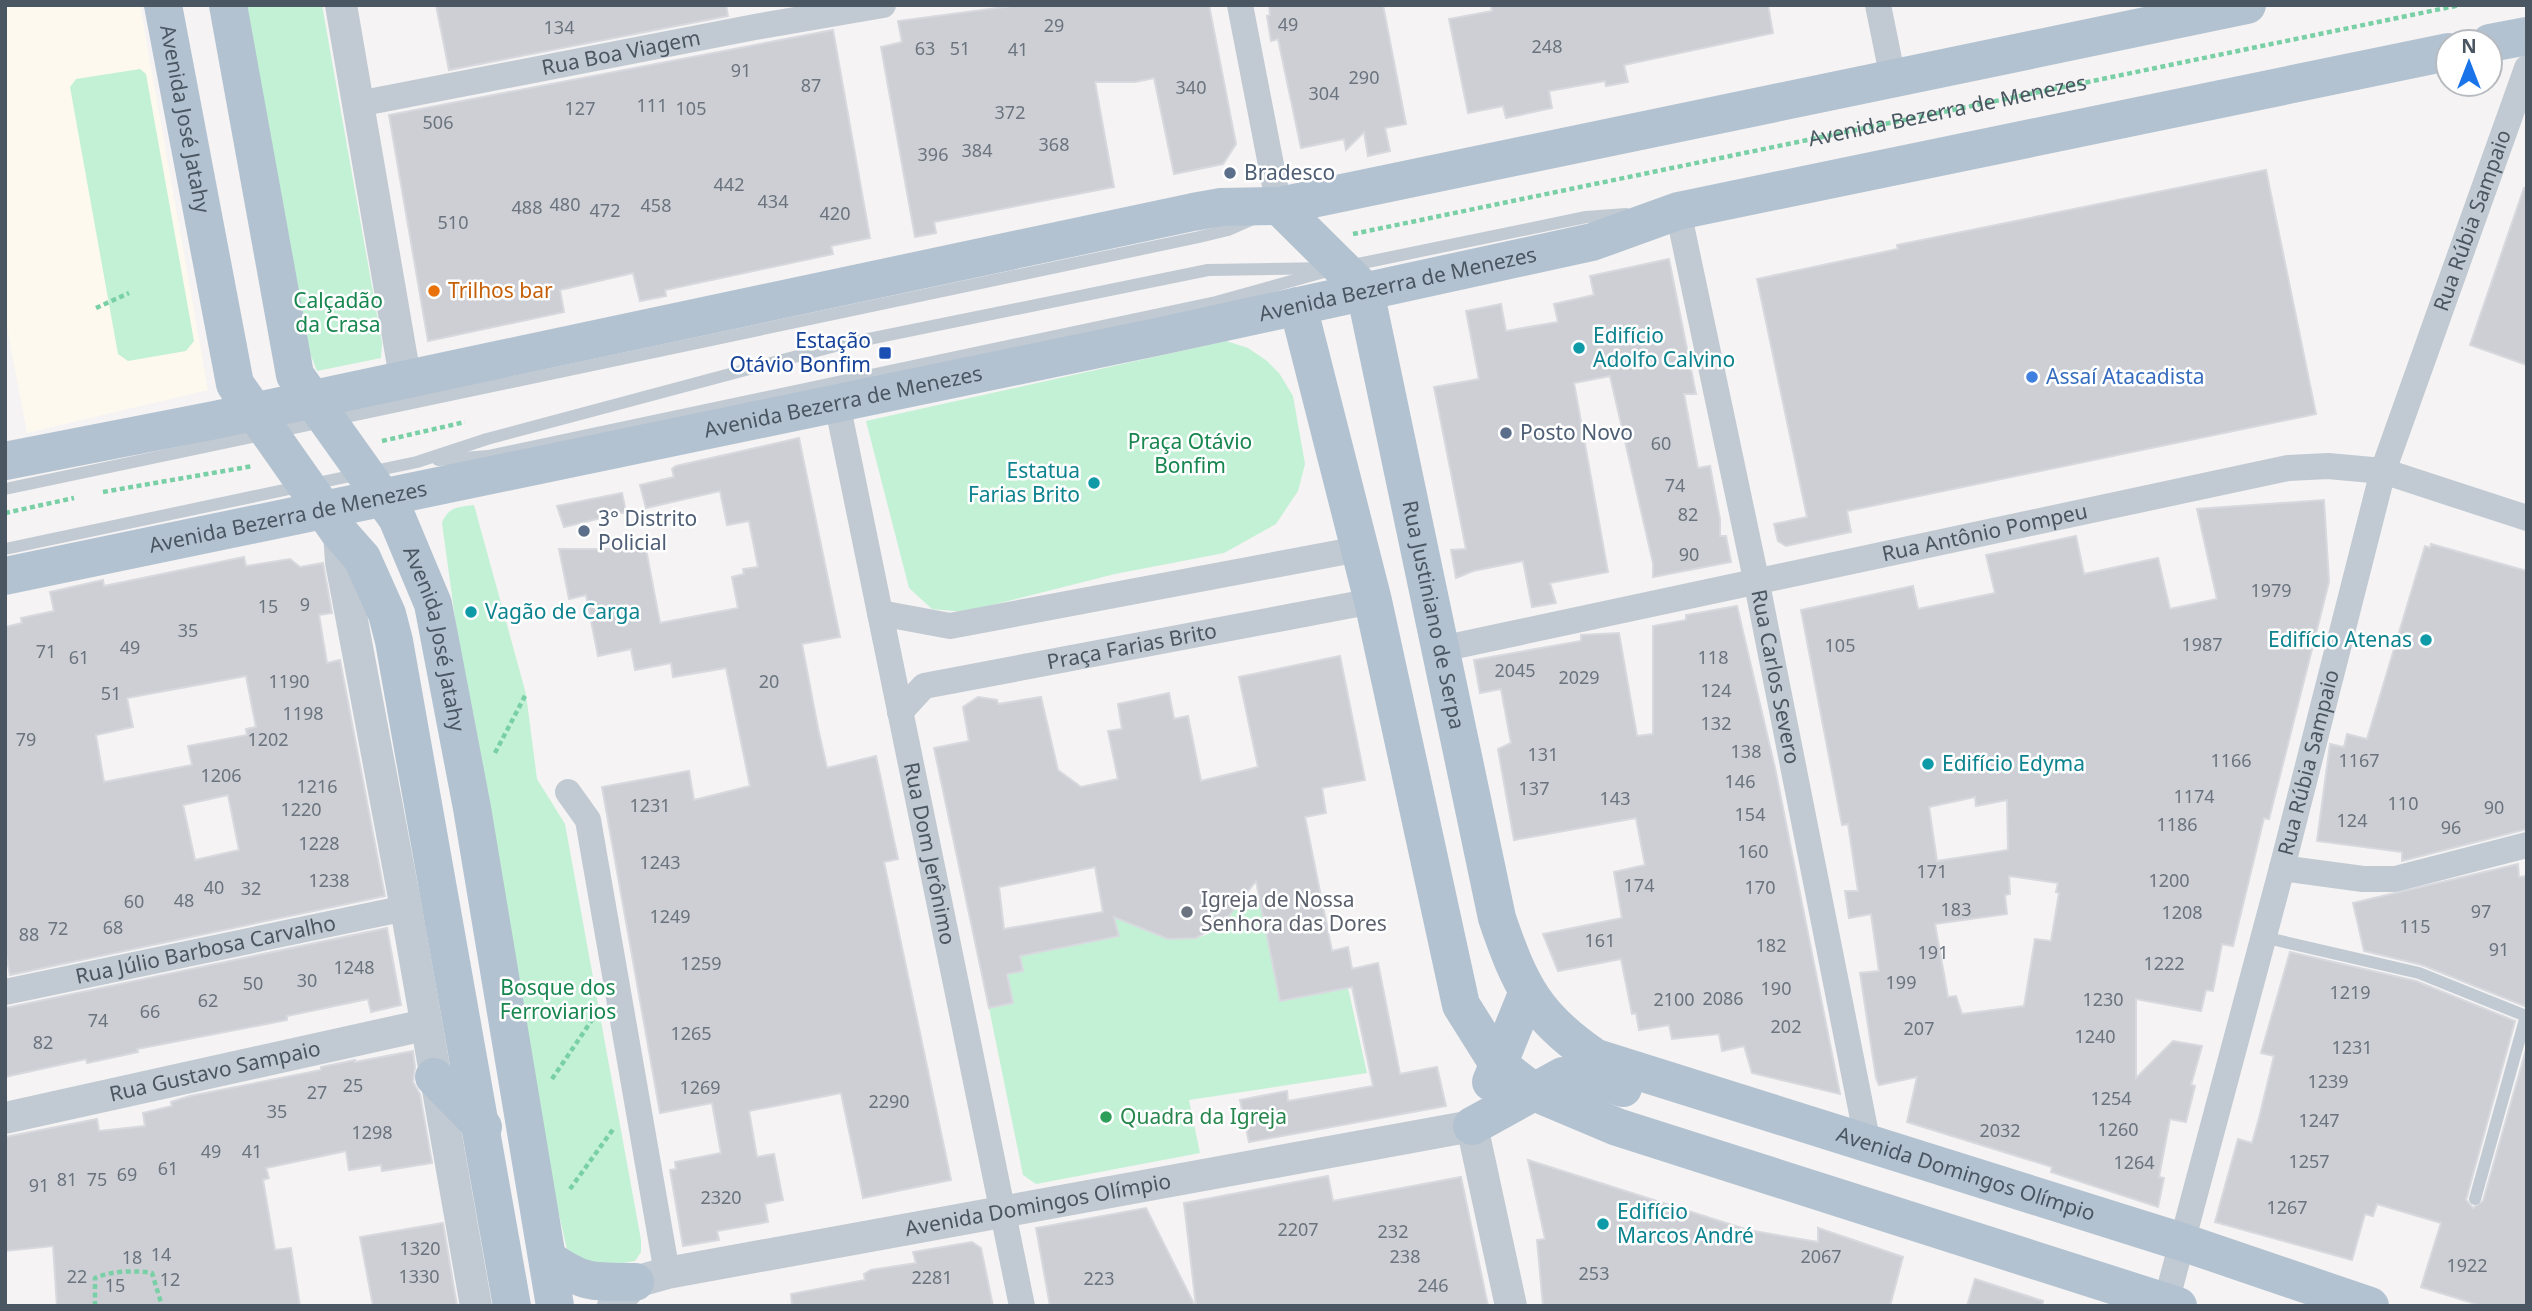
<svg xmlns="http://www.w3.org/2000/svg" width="2532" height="1311" viewBox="0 0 2532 1311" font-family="'Noto Sans',sans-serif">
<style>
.commercial{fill:#fdf9ef}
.green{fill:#c3f1d5}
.building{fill:#cdcfd5;stroke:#d7d9de;stroke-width:2;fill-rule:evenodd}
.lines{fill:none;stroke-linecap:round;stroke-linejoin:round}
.path{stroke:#7ad0a6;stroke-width:4.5;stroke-dasharray:5 3.5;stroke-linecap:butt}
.service{stroke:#c1cad2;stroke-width:12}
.minor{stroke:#c1cad2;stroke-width:26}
.tertiary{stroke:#c1cad2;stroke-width:32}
.primary{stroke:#b3c2d1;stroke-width:38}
.service-dot{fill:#5c6f8a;stroke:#fff;stroke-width:2.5}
.food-dot{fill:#e8710a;stroke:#fff;stroke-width:2.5}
.culture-dot{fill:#0f9aa8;stroke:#fff;stroke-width:2.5}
.transit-dot{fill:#1a4fb4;stroke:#fff;stroke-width:2.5}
.shop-dot{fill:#3f7fe0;stroke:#fff;stroke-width:2.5}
.worship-dot{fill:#6b7280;stroke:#fff;stroke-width:2.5}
.leisure-dot{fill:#2e9e5b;stroke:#fff;stroke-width:2.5}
.labels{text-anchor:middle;stroke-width:5;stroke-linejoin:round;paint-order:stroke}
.number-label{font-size:18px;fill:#6b747e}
.street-label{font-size:21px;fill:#4a5661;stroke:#fff}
.service-label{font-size:21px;fill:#4e5e75;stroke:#fff;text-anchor:start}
.food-label{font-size:21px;fill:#c56008;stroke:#fff;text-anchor:start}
.park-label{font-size:21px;fill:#17864f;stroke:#fff}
.culture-label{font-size:21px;fill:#0d838f;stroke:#fff;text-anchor:start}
.transit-label{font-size:21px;fill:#164399;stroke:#fff;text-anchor:end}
.shop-label{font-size:21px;fill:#366cbe;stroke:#fff;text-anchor:start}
.worship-label{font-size:21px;fill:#5b616d;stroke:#fff;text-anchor:start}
.leisure-label{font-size:21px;fill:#27864d;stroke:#fff;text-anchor:start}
</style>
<rect width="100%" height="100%" fill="#f5f3f3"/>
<polygon class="commercial" points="5,5 140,5 208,390 27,433 5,316"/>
<g class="green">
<polygon points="244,5 322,5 382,343 381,358 317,371 306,343"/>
<polygon points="140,69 146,74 194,341 186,351 128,361 118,354 70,87 76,79"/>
<polygon points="1226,341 1248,348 1267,361 1279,373 1293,396 1305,464 1298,491 1276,524 1224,553 1115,574 964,612 932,609 909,588 866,421"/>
<path d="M 474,505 L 526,694 L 537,779 L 565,824 L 641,1240 L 641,1252 L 635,1261 L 585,1270 L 570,1262 L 557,1206 L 478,785 L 442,523 C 448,507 458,507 474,505 Z"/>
<path d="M 1259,897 L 1280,1001 L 1348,988 L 1367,1073 L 1189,1100 L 1200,1153 L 1036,1184 L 1023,1175 L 989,1008 L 1012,1003 L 1007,974 L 1022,971 L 1020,956 L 1118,937 L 1115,919 L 1130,914 C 1164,948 1217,951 1238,900 Z"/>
</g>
<g class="building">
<polygon points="436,5 726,5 728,16 449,70"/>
<polygon points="1020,5 1209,5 1236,144 1223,164 1174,174 1154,78 1135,82 1095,82 1114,187 934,222 936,233 915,237 881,47 902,42 898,21"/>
<polygon points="1269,5 1383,5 1406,124 1385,128 1390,151 1368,156 1364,132 1346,150 1344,139 1301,148 1278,39 1271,41 1267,16 1270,15"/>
<polygon points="1491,5 1768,5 1773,33 1624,65 1628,82 1606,86 1605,81 1549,91 1552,108 1506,118 1503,106 1468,113 1449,19 1492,11"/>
<polygon points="833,30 870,238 831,246 833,254 665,290 666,296 640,301 633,273 560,290 564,312 428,341 389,115"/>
<polygon points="2266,170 2316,414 1847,511 1851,532 1786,546 1778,541 1774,524 1807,517 1757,279 1898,249 1897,245"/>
<polygon points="2524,188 2527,189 2527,365 2470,345"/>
<polygon points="1669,259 1696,394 1684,394 1698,468 1710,466 1720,519 1720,536 1726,536 1731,562 1653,577 1653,563 1610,376 1574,383 1608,572 1550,583 1556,603 1532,607 1523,561 1473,571 1456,578 1451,550 1466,549 1434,387 1479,379 1466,311 1501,304 1506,331 1558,322 1554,304 1594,295 1590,276"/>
<polygon points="799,438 840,637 802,644 818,728 827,768 876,756 898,859 884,862 951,1180 863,1198 841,1093 749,1111 757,1157 774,1154 783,1200 765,1204 768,1222 717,1231 719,1240 683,1246 670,1170 676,1169 675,1162 721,1153 712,1103 660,1113 602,787 689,771 694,800 750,786 726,668 673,677 671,663 635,670 631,649 598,656 586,595 569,599 559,549 646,549 660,623 738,608 732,577 744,574 743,569 758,567 749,521 727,525 720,491 646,508 640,485 674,477 672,469 676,466"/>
<polygon points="622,493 626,512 564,527 557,506"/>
<path d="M 2324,500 L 2329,582 L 2269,819 L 2264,818 L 2233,946 L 2222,944 L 2213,991 L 2206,990 L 2201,1011 L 2136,999 L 2136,1078 L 2173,1041 L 2202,1046 L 2191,1085 L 2195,1086 L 2186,1122 L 2170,1119 L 2159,1177 L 2164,1178 L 2158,1207 L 2051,1172 L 2052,1167 L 1907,1122 L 1917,1077 L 1879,1085 L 1876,1078 L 1860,973 L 1879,971 L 1871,914 L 1849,918 L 1845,891 L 1858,891 L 1848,824 L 1842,825 L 1801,610 L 1913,586 L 1918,609 L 1995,593 L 1986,555 L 2076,536 L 2084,574 L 2158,558 L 2170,609 L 2217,599 L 2197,509 ZM 1975,797 L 1976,806 L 2007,800 L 2008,850 L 1937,861 L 1929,807 ZM 2009,876 L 2058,883 L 2056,892 L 2059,893 L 2051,941 L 2035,939 L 2024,1006 L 1962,1014 L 1956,996 L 1948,997 L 1935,924 L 2007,914 L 2005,895 L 2010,894 Z"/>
<polygon points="2431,544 2527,571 2527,829 2402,861 2402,852 2317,841 2330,744 2344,747 2347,734 2367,739 2425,546 2430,548"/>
<path d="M 244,557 L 246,566 L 290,559 L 300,567 L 323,563 L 332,613 L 319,615 L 327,663 L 340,660 L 385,896 L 10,975 L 5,949 L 5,627 L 22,623 L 21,618 L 54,611 L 50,592 L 103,580 L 104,586 ZM 246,676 L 256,727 L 246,729 L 247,735 L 188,746 L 192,765 L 104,782 L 96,735 L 133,727 L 127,698 ZM 228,795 L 239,850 L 195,860 L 183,805 Z"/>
<polygon points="1737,606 1775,768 1840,1094 1752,1073 1744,1046 1722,1051 1719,1034 1672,1039 1669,1025 1639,1030 1636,1013 1632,1014 1621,959 1558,971 1543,934 1622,918 1614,872 1645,865 1636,818 1514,840 1498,749 1511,743 1501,689 1480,693 1474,660 1581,641 1581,635 1619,633 1637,736 1653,734 1653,626 1686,620 1686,615"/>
<path d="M 1340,656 L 1365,780 L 1322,788 L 1326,813 L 1305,817 L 1332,951 L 1348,947 L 1352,969 L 1378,963 L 1400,1074 L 1437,1067 L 1446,1106 L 1249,1142 L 1240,1100 L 1287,1091 L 1288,1101 L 1373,1086 L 1352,987 L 1280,1001 L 1256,881 L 1224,922 L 1196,938 L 1168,939 L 1114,917 L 1119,936 L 1020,956 L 1023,971 L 1007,974 L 1013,1003 L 989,1008 L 934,748 L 969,741 L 963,707 L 978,697 L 997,700 L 998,704 L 1041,697 L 1058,770 L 1081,787 L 1118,779 L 1108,731 L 1122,729 L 1118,704 L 1169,693 L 1174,719 L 1188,716 L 1201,781 L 1258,767 L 1239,677 ZM 1095,867 L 1103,912 L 1004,929 L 999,887 Z"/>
<polygon points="2518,864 2519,877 2527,876 2527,1007 2422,965 2364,951 2353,903"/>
<polygon points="387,928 401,1005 371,1012 368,999 287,1016 287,1020 137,1049 138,1052 87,1063 86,1059 5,1077 5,1008"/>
<polygon points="2290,952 2416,981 2515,1021 2466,1200 2473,1208 2483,1201 2527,1046 2527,1306 2482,1306 2421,1287 2441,1223 2377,1204 2373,1216 2365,1214 2352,1260 2215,1222 2238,1139 2252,1143 2259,1118 2274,1056 2261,1053"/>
<polygon points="413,1051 415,1067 413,1082 420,1094 432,1163 382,1171 381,1165 349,1170 346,1151 266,1168 269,1178 263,1180 275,1250 291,1248 300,1306 57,1306 53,1246 5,1251 5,1137 97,1119 99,1131 145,1126 143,1113 172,1106 171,1102 190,1096 321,1070 321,1067 355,1060 355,1062"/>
<polygon points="1528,1160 1748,1230 1818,1242 1818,1228 1903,1257 1890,1306 1543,1306 1537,1240 1545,1239"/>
<polygon points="1328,1176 1333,1201 1461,1177 1488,1306 1196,1306 1184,1203"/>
<polygon points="1146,1208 1195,1306 1050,1306 1036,1228"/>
<polygon points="443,1223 457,1306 373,1306 360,1237"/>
<polygon points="972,1242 981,1248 993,1306 792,1306 791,1294 865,1280 864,1274 871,1270 916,1263 913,1252"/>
<polygon points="1975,1279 2043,1301 2042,1306 1967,1306"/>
</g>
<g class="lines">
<g class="path">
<path id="s1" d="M 1353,234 L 2460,5"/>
<polyline points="96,308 129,293"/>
<polyline points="382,441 465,422"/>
<polyline points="103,492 253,466"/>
<polyline points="5,513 74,498"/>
<polyline points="495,753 526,694"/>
<polyline points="552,1079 594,1017"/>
<polyline points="570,1189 614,1128"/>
<path d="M 95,1306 L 95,1278 C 109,1271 136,1270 152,1273 L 162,1306"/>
</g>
<g class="service">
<polyline points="1348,266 1586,217 1626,214"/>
<polyline points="438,460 488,456 1216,302 1324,272"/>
<polyline points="5,489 1199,237 1228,230 1253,219"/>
<polyline points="5,549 417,462 487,439 839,345 1208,270 1330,268"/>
<polyline points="2263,937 2419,973 2526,1016 2475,1199"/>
</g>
<g class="minor">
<polyline points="1240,5 1279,206"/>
<polyline points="1878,5 1893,79"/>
<path id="s2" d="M 358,104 L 755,27 L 883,5"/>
<path id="s3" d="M 1678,211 L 1756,579 L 1868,1144"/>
<path id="s4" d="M 837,403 L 1022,1306"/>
<polyline points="880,613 950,626 1359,549"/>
<path id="s5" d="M 1441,649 L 2288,468 L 2328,466 L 2383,471 L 2527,518"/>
<path id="s6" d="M 900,712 L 924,686 L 1373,601"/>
<polyline points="568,792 588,820 667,1273"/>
<polyline points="2282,868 2363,879 2395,879 2527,845"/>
<path id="s7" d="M 5,992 L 406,908"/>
<path id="s8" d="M 2165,1306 L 2282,868 L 2383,471 L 2527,68"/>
</g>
<g class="tertiary">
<polyline points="341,5 405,377"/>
<polyline points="339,532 341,562 406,908 476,1306"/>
<path id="s9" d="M 5,1118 L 425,1025"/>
<path id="s10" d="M 613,1306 L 635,1282 L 667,1273 L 1472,1126 L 1511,1306"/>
</g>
<g class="primary">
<path id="s11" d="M 163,5 L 235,384 L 339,532 L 362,558 L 387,614 L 394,641 L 512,1306"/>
<path id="s12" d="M 228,5 L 295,375 L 397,518 L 433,604 L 472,808 L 555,1306"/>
<polyline points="2490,43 2527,36"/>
<path id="s13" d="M 1279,206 L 1365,291 L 1497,918 C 1520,986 1536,1018 1596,1058 L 2182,1242 L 2370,1306"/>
<polyline points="1298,306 1373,601 1461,1005 1498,1064 1534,1092 1617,1127 2178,1306"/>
<polyline points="5,461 215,420 1193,212 1221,207 1279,206 2247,5"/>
<path id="s14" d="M 5,576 L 1161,336 L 1592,242 L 1678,211 L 2448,52"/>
<polyline points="434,1077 483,1127"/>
<polyline points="1491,1082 1527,994"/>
<polyline points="1472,1126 1563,1076 1589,1076 1623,1088"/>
<path d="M 548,1259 C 584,1284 593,1282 635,1282"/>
</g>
</g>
<g class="service-dot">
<circle cx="1230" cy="173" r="7"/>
<circle cx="1506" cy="433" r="7"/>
<circle cx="584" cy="531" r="7"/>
</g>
<circle class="food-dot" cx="434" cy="291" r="7"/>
<g class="culture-dot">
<circle cx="1579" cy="348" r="7"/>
<circle cx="1094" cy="483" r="7"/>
<circle cx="471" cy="612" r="7"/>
<circle cx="2426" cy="640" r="7"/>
<circle cx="1928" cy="764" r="7"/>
<circle cx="1603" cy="1224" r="7"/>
</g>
<rect class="transit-dot" x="878" y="346" width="14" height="14" rx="3.5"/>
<circle class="shop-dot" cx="2032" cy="377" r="7"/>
<circle class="worship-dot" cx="1187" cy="912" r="7"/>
<circle class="leisure-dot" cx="1106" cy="1117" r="7"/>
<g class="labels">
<g class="number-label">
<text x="1288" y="31">49</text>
<text x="1054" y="32">29</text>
<text x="559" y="34">134</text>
<text x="1547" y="53">248</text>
<text x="925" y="55">63</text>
<text x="960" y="55">51</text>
<text x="1018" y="56">41</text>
<text x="741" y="77">91</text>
<text x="1364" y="84">290</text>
<text x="811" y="92">87</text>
<text x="1191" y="94">340</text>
<text x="1324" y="100">304</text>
<text x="652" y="112">111</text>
<text x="580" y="115">127</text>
<text x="691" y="115">105</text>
<text x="1010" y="119">372</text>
<text x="438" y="129">506</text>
<text x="1054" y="151">368</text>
<text x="977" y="157">384</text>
<text x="933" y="161">396</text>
<text x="729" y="191">442</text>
<text x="773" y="208">434</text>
<text x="565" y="211">480</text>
<text x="656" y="212">458</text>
<text x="527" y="214">488</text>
<text x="605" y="217">472</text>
<text x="835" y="220">420</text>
<text x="453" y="229">510</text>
<text x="1661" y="450">60</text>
<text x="1675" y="492">74</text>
<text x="1688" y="521">82</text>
<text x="1689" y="561">90</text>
<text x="2271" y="597">1979</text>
<text x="305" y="611">9</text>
<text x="268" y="613">15</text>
<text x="188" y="637">35</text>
<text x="2202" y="651">1987</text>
<text x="1840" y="652">105</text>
<text x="130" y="654">49</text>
<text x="46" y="658">71</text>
<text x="79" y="664">61</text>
<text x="1713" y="664">118</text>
<text x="1515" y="677">2045</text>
<text x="1579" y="684">2029</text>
<text x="289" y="688">1190</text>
<text x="769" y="688">20</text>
<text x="1716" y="697">124</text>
<text x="111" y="700">51</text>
<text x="303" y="720">1198</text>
<text x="1716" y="730">132</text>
<text x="26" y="746">79</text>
<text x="268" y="746">1202</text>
<text x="1746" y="758">138</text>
<text x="1543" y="761">131</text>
<text x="2231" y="767">1166</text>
<text x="2359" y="767">1167</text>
<text x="221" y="782">1206</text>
<text x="1740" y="788">146</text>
<text x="317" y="793">1216</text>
<text x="1534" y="795">137</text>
<text x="2194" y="803">1174</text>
<text x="1615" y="805">143</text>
<text x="2403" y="810">110</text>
<text x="650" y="812">1231</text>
<text x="2494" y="814">90</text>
<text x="301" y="816">1220</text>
<text x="1750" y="821">154</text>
<text x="2352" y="827">124</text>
<text x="2177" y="831">1186</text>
<text x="2451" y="834">96</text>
<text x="319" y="850">1228</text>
<text x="1753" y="858">160</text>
<text x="660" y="869">1243</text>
<text x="1932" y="878">171</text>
<text x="329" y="887">1238</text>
<text x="2169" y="887">1200</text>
<text x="1639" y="892">174</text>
<text x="214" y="894">40</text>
<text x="1760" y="894">170</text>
<text x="251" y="895">32</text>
<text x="184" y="907">48</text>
<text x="134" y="908">60</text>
<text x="1956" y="916">183</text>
<text x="2481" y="918">97</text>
<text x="2182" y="919">1208</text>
<text x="670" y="923">1249</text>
<text x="2415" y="933">115</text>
<text x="113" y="934">68</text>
<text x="58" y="935">72</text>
<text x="29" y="941">88</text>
<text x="1600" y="947">161</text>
<text x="1771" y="952">182</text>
<text x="2499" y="956">91</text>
<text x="1933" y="959">191</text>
<text x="701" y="970">1259</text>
<text x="2164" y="970">1222</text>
<text x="354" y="974">1248</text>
<text x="307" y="987">30</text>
<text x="1901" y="989">199</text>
<text x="253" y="990">50</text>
<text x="1776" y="995">190</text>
<text x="2350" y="999">1219</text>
<text x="1723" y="1005">2086</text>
<text x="1674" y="1006">2100</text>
<text x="2103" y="1006">1230</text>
<text x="208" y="1007">62</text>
<text x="150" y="1018">66</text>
<text x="98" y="1027">74</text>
<text x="1786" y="1033">202</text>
<text x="1919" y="1035">207</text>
<text x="691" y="1040">1265</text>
<text x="2095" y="1043">1240</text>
<text x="43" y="1049">82</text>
<text x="2352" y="1054">1231</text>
<text x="2328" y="1088">1239</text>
<text x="353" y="1092">25</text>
<text x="700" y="1094">1269</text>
<text x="317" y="1099">27</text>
<text x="2111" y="1105">1254</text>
<text x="889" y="1108">2290</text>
<text x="277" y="1118">35</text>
<text x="2319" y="1127">1247</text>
<text x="2118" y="1136">1260</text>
<text x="2000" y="1137">2032</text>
<text x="372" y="1139">1298</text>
<text x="211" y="1158">49</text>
<text x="252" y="1158">41</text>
<text x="2309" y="1168">1257</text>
<text x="2134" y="1169">1264</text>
<text x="168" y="1175">61</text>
<text x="127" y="1181">69</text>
<text x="67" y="1186">81</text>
<text x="97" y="1186">75</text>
<text x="39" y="1192">91</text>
<text x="721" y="1204">2320</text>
<text x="2287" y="1214">1267</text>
<text x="1298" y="1236">2207</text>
<text x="1393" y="1238">232</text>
<text x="420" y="1255">1320</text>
<text x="161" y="1261">14</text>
<text x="1405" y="1263">238</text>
<text x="1821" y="1263">2067</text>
<text x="132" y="1264">18</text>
<text x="2467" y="1272">1922</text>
<text x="1594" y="1280">253</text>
<text x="77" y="1283">22</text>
<text x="419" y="1283">1330</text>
<text x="932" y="1284">2281</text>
<text x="1099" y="1285">223</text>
<text x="170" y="1286">12</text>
<text x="115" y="1292">15</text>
<text x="1433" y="1292">246</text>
</g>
<g class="street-label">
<text dy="7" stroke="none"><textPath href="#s2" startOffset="268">Rua Boa Viagem</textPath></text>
<text dy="7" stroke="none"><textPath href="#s1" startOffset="607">Avenida Bezerra de Menezes</textPath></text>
<text dy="7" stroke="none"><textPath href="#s11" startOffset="116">Avenida José Jatahy</textPath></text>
<text dy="7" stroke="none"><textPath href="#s8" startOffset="1129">Rua Rúbia Sampaio</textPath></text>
<text dy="7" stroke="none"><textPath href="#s14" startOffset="1423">Avenida Bezerra de Menezes</textPath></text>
<text dy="7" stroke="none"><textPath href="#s14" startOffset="856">Avenida Bezerra de Menezes</textPath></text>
<text dy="7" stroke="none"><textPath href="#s14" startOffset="289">Avenida Bezerra de Menezes</textPath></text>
<text dy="7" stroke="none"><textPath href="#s5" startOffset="556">Rua Antônio Pompeu</textPath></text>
<text dy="7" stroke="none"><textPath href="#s13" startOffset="452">Rua Justiniano de Serpa</textPath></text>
<text dy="7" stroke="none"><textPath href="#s12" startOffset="679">Avenida José Jatahy</textPath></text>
<text dy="7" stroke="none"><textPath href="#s6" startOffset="247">Praça Farias Brito</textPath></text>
<text dy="7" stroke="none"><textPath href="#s3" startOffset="476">Rua Carlos Severo</textPath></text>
<text dy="7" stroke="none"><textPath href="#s8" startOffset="562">Rua Rúbia Sampaio</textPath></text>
<text dy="7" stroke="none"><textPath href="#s4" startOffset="460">Rua Dom Jerônimo</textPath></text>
<text dy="7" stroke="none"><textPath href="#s7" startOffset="205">Rua Júlio Barbosa Carvalho</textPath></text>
<text dy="7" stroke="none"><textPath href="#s9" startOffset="215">Rua Gustavo Sampaio</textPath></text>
<text dy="7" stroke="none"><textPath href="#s13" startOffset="1325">Avenida Domingos Olímpio</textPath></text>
<text dy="7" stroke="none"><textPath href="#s10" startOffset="443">Avenida Domingos Olímpio</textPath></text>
</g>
<g class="service-label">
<text x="1244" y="180">Bradesco</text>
<text x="1520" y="440">Posto Novo</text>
<text x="598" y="526">3° Distrito<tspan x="598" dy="24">Policial</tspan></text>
</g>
<g class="food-label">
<text x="448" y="298">Trilhos bar</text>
</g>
<g class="park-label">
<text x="338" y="308">Calçadão<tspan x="338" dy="24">da Crasa</tspan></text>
<text x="1190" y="449">Praça Otávio<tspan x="1190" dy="24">Bonfim</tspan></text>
<text x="558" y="995">Bosque dos<tspan x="558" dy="24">Ferroviarios</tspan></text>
</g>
<g class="culture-label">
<text x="1593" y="343">Edifício<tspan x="1593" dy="24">Adolfo Calvino</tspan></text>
<text x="1080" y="478" text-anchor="end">Estatua<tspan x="1080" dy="24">Farias Brito</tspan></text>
<text x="485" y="619">Vagão de Carga</text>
<text x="2412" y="647" text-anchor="end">Edifício Atenas</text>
<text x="1942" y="771">Edifício Edyma</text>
<text x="1617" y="1219">Edifício<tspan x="1617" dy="24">Marcos André</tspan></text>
</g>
<g class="transit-label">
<text x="871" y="348">Estação<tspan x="871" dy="24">Otávio Bonfim</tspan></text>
</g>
<g class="shop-label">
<text x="2046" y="384">Assaí Atacadista</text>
</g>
<g class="worship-label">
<text x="1201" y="907">Igreja de Nossa<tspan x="1201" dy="24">Senhora das Dores</tspan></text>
</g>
<g class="leisure-label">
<text x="1120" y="1124">Quadra da Igreja</text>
</g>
</g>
<rect width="2532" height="1311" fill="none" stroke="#4a5661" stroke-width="14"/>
<g transform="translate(2469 63)"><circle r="33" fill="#ffffff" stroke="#b7bbc0" stroke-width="2"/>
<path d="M0-5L12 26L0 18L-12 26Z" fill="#1a73e8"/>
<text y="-10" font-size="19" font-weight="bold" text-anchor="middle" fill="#4a5661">N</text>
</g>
</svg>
